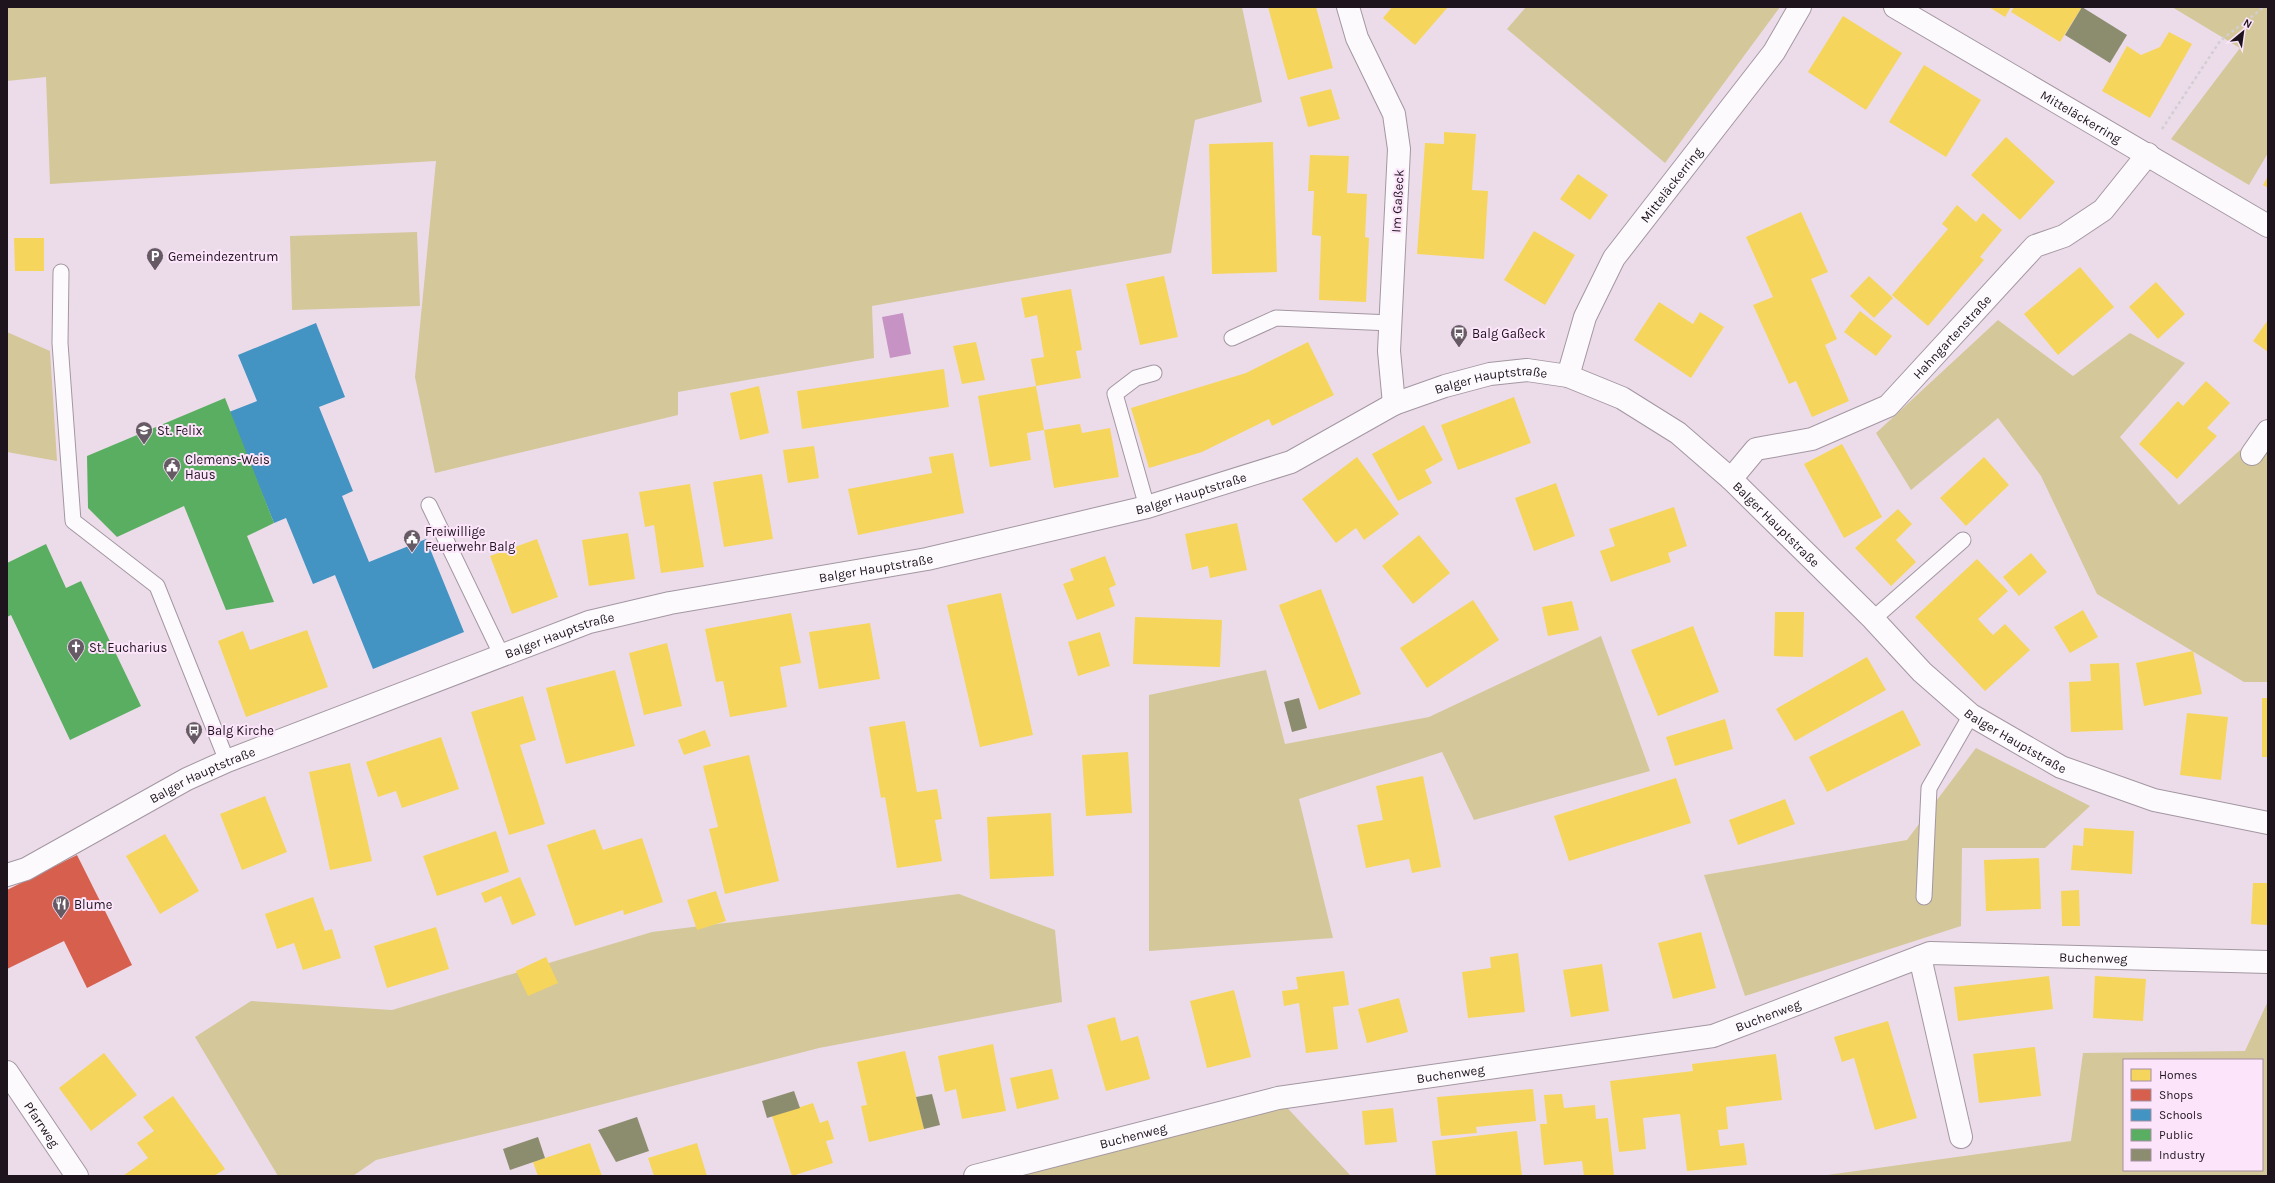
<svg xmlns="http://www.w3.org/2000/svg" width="2275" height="1183" viewBox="0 0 2275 1183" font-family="Karla,sans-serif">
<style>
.green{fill:#d4c799;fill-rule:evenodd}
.water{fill:#c793c4}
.homes{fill:#f6d55c}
.shops{fill:#d6604d}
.schools{fill:#4393c3}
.public{fill:#5aae61}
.industry{fill:#8c8c6e}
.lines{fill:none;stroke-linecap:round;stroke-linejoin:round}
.service-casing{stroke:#a397a2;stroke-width:17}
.minor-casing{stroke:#a397a2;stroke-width:24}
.tertiary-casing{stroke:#a397a2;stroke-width:24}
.path{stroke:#d2ced1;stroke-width:2.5;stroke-dasharray:3 3;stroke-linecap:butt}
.service{stroke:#fcfafc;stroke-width:15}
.minor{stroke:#fcfafc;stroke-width:22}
.tertiary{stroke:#fcfafc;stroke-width:22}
.labels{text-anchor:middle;stroke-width:4;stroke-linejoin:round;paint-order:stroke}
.street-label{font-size:13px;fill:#1e141e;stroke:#fce4fa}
.poi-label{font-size:13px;fill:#1e141e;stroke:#fce4fa;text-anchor:start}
</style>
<rect width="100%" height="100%" fill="#ecdcea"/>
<g class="green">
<polygon points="7,7 1242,7 1262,102 1195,120 1171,253 872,306 874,358 678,392 678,415 435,473 415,377 436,161 50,184 46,77 7,81"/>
<polygon points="1526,7 1780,7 1665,163 1507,29"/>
<polygon points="2172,7 2268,7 2268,153 2249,185 2171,139 2240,48"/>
<polygon points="417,232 420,306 292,310 290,236"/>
<polygon points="1998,320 2073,376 2130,333 2185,363 2120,437 2179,505 2268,425 2268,682 2244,682 2097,594 2041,476 1998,418 1911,490 1876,433"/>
<polygon points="7,332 50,351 57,461 7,452"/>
<polygon points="1601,636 1650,771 1474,820 1442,752 1299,799 1333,938 1149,951 1149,695 1266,670 1285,744 1429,717"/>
<polygon points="1976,748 2090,806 2045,848 1962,848 1961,926 1745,996 1704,875 1907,840"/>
<polygon points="959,894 1055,930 1062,1002 819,1048 542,1120 376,1160 353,1176 278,1176 195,1037 251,1001 392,1010 652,932"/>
<path d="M 2268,1001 L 2268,1176 L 1820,1176 L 2071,1141 L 2083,1053 L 2245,1051 ZM 2124,1060 L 2262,1060 L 2262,1170 L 2124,1170 Z"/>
<polygon points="1278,1098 1351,1176 975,1176"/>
</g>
<polygon class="water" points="903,313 911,354 890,358 882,317"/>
<g class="homes">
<polygon points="1268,7 1316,7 1333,68 1288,80"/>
<polygon points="1392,7 1448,7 1415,45 1383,18"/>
<polygon points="1989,7 2011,7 2005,17"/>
<polygon points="2014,7 2082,7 2060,42 2011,12"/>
<polygon points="1843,16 1902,53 1866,110 1808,72"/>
<polygon points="2169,32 2192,44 2150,118 2102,91 2127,46 2141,55 2160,47"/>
<polygon points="1924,65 1981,100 1946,157 1889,122"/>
<polygon points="1331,89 1340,119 1308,127 1300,97"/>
<polygon points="1444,132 1476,134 1472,190 1488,191 1484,259 1417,254 1425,143 1444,144"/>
<polygon points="2006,137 2055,182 2020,220 1971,175"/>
<polygon points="1273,142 1277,272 1212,274 1209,144"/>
<polygon points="1310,155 1349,156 1347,193 1367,194 1365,237 1369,238 1366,302 1319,300 1321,236 1312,235 1314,191 1308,191"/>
<polygon points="1578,174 1608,195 1590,220 1560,199"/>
<polygon points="2268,176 2268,188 2263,185"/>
<polygon points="1957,205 1976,222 1983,213 2002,230 1980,257 1984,260 1928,326 1892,295 1948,229 1942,224"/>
<polygon points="1801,212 1828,272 1811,279 1837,339 1825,345 1849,401 1812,417 1796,381 1789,384 1753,305 1773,297 1746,237"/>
<polygon points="1534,231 1575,255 1545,305 1504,280"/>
<polygon points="14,238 44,238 44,271 15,271"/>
<polygon points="2080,267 2114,307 2058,355 2024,314"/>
<polygon points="1164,276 1178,337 1140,345 1126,284"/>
<polygon points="1869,276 1893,298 1874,318 1850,296"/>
<polygon points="2156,282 2185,314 2158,339 2129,307"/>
<polygon points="1071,289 1082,350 1076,351 1081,378 1036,386 1031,359 1044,357 1037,315 1025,318 1021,298"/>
<polygon points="1659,302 1693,324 1700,312 1724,327 1691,378 1634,340"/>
<polygon points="1860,311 1892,336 1876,356 1844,332"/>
<polygon points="2268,320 2268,352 2253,341"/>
<polygon points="976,342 985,380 962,384 953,346"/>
<polygon points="1308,342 1334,395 1272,426 1269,419 1202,452 1149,468 1131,408 1246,373"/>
<polygon points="944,369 949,407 802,429 797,391"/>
<polygon points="2206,381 2230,403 2207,428 2217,436 2177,479 2139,444 2178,401 2183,406"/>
<polygon points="759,386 769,433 740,440 730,393"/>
<polygon points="1036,386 1044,430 1027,433 1031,460 990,467 978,396"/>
<polygon points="1514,397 1531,443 1458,470 1441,425"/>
<polygon points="1080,424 1082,433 1110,428 1119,477 1054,488 1044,430"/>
<polygon points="1424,425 1443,460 1425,470 1432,483 1398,501 1372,454"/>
<polygon points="1842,444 1882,517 1844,538 1804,464"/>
<polygon points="814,446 819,478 788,483 783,450"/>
<polygon points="953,453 964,513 858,535 848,489 932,473 929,457"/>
<polygon points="1357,457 1399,514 1364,540 1356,528 1336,543 1302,499"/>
<polygon points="1984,457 2009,485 1966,526 1940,498"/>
<polygon points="762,474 773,539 724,547 713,482"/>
<polygon points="1556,483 1575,536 1534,551 1515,498"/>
<polygon points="690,484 704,567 661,573 654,525 645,527 639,492"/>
<polygon points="1674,507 1687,546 1668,553 1671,562 1611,582 1600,551 1615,546 1609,529"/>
<polygon points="1898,509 1912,524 1896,540 1916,562 1891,586 1855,548"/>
<polygon points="1237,523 1247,570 1210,578 1208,566 1192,570 1185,534"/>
<polygon points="628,533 635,579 589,586 582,540"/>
<polygon points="1419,535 1450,573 1413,604 1382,566"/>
<polygon points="537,539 558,597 512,614 490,556"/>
<polygon points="2031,553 2047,572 2019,596 2003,577"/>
<polygon points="1105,556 1116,585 1109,588 1115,606 1077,620 1063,584 1074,580 1070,569"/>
<polygon points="1977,559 2008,591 1978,619 1993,635 2005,624 2030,650 1985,691 1915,617"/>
<polygon points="1321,589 1361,694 1319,710 1279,605"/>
<polygon points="1001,593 1033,735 980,747 947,605"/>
<polygon points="1473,600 1499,640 1427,688 1400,648"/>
<polygon points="1572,601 1579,630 1548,636 1542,607"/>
<polygon points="2083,610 2098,637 2070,653 2054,627"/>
<polygon points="1775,612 1804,612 1803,657 1774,656"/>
<polygon points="791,613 801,663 780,667 787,707 730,717 723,681 716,682 705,629"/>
<polygon points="1135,617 1222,620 1220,667 1133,664"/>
<polygon points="870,623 880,679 819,689 809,632"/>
<polygon points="1693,626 1719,692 1658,716 1631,650"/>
<polygon points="307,630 328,687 246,717 218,641 243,631 250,650"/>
<polygon points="1100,632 1110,666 1078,676 1068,642"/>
<polygon points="667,643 682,706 644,715 629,653"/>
<polygon points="2193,651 2202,694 2144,706 2136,663"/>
<polygon points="1867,657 1886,690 1795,741 1776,709"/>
<polygon points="2119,663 2123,730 2071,732 2069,682 2091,681 2090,664"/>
<polygon points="615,670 635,746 566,764 546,688"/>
<polygon points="523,696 536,740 520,745 545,824 509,835 471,712"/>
<rect x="2262" y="698" width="6" height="59"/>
<polygon points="1903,710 1921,745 1827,792 1809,757"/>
<polygon points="2187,713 2228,717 2221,780 2180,775"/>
<polygon points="1725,719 1733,749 1675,766 1666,737"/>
<polygon points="905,721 917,792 937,789 942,819 935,820 942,861 897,868 885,797 881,798 869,727"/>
<polygon points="705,730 711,746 684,755 678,740"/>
<polygon points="441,737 459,789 402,808 396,791 378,797 366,762"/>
<polygon points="1128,752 1132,813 1086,816 1082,755"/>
<polygon points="749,755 779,881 725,894 709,829 718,827 703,766"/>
<polygon points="350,763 372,861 330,870 309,772"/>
<polygon points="1423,776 1441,867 1412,873 1409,859 1366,868 1357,825 1383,820 1376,786"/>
<polygon points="1676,778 1691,823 1569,861 1554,816"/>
<polygon points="265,796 287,852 242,870 220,814"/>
<polygon points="1785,799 1795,824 1738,845 1729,820"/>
<polygon points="1051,813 1054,876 990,879 987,817"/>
<polygon points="2084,828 2134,831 2132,874 2071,870 2073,845 2083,846"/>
<polygon points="595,829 603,850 642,838 663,902 624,915 623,910 575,926 547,845"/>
<polygon points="496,831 509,872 437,896 423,856"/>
<polygon points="165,834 199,891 160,914 126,856"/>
<polygon points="2039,858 2041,909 1986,911 1984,860"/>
<polygon points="520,877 536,915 512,925 501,896 485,903 481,893"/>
<polygon points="2253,883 2268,883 2268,925 2251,924"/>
<polygon points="2079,890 2080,926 2062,926 2061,891"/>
<polygon points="716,891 726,921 697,930 687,900"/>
<polygon points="313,897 325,931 332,929 341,958 303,970 294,943 277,949 265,914"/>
<polygon points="436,927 449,969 387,988 374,946"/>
<polygon points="1701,932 1716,988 1673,999 1658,943"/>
<polygon points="1518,953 1525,1012 1468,1018 1462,972 1491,968 1490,957"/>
<polygon points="546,957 558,983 528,996 516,971"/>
<polygon points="1602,964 1609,1011 1571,1017 1563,970"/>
<polygon points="1344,971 1349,1005 1333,1007 1338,1049 1306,1053 1299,1003 1284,1006 1282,991 1298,989 1296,977"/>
<polygon points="2049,976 2053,1009 1958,1021 1954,987"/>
<polygon points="2095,976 2146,979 2143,1021 2093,1018"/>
<polygon points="1234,990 1251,1057 1207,1068 1190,1001"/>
<polygon points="1399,998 1408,1032 1367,1043 1358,1009"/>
<polygon points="1115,1017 1121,1041 1138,1036 1150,1079 1106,1091 1087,1025"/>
<polygon points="1888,1021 1917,1118 1875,1130 1854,1058 1842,1062 1834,1037"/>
<polygon points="993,1044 1006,1111 962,1119 956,1089 945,1092 938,1056"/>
<polygon points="2035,1047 2041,1096 1979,1103 1973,1054"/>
<polygon points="905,1051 924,1129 869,1142 861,1106 867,1105 857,1062"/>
<polygon points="104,1053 137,1095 91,1131 59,1088"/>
<polygon points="1776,1054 1782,1100 1726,1107 1728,1129 1718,1130 1720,1146 1744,1143 1747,1165 1687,1171 1680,1114 1643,1118 1646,1149 1619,1152 1610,1081 1693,1071 1692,1064"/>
<polygon points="1052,1069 1059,1099 1017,1109 1010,1078"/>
<polygon points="1533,1089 1536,1121 1476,1127 1477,1133 1441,1136 1437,1097"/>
<polygon points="1562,1094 1564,1108 1595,1105 1596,1119 1608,1118 1614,1176 1584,1176 1582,1161 1544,1165 1540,1124 1547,1124 1544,1095"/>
<polygon points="173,1096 225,1169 214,1176 123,1176 148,1158 137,1143 154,1131 143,1117"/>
<polygon points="813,1103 820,1123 828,1120 834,1139 826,1141 833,1163 792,1176 772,1116"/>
<polygon points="1393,1108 1397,1142 1365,1145 1362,1111"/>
<polygon points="1517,1131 1522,1176 1436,1176 1432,1141"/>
<polygon points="590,1143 602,1176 538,1176 533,1162"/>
<polygon points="697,1143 707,1176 654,1176 648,1158"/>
</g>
<polygon class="shops" points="77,855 132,965 87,988 64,941 7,969 7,890"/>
<polygon class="schools" points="316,323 345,397 319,407 353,491 342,496 369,562 426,539 464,632 373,669 335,575 313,584 286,518 274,523 229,412 257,401 238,355"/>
<g class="public">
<polygon points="225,398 274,523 247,536 274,602 226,610 184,506 117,537 88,508 87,456"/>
<polygon points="46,544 66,588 81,581 141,706 70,740 11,615 7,617 7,563"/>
</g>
<g class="industry">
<polygon points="2082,7 2127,35 2110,63 2065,35"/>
<polygon points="1299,698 1307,728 1292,732 1284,702"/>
<polygon points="794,1091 800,1108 767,1118 762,1101"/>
<polygon points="932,1094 940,1125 924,1129 916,1097"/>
<polygon points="637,1117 649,1151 616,1162 598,1130"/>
<polygon points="538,1137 545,1158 510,1170 503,1149"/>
</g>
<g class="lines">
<g class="service-casing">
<g id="service">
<polyline points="61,272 60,343 73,521 157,586 227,761"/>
<polyline points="1232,338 1276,318 1391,323"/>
<polyline points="429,505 502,656"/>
<polyline points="1147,507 1115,394 1136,378 1154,373"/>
<polyline points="1873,619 1963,540"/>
<polyline points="1924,897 1929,788 1971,715"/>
</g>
</g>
<g class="minor-casing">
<g id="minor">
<polyline points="1348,7 1357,38 1394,114 1399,149 1389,351 1394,404"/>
<path id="s1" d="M 1895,7 L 2268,226"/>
<path id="s2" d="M 1568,376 L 1585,317 L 1614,258 L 1774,52 L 1800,7"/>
<polyline points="2252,454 2268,431"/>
<path id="s3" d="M 1731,479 L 1756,449 L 1812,439 L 1888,406 L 2035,246 L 2064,236 L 2103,210 L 2148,154"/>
<polyline points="1920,957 1961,1137"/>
<path id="s4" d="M 7,1072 L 77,1176"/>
<path id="s5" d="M 975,1176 L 1278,1098 L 1713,1036 L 1930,953 L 2268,962"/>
</g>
</g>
<g class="tertiary-casing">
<g id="tertiary">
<path id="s6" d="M 7,875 L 26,869 L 187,779 L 227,761 L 589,622 L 670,603 L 927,559 L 1147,507 L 1291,462 L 1394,404 L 1445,386 L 1490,374 L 1527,370 L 1568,376 L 1622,398 L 1678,433 L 1731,479 L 1873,619 L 1922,672 L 1971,715 L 2061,767 L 2154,800 L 2268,823"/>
</g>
</g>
<polyline class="path" points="2162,129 2220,41 2264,7"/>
<use href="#service" class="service"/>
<use href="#minor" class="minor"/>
<use href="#tertiary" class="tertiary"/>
</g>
<defs>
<g id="parking-pin" transform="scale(0.9)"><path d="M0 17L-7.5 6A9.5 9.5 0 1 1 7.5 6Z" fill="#665a65" stroke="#fce4fa"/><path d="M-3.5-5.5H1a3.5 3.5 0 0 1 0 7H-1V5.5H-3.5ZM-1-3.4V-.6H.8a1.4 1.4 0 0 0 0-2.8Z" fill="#fff"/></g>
<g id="bus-pin" transform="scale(0.9)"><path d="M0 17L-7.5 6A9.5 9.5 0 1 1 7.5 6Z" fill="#665a65" stroke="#fce4fa"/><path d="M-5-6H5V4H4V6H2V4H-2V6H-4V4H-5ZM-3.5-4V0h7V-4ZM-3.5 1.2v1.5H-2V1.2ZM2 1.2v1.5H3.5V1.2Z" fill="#fff"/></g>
<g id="school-pin" transform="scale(0.9)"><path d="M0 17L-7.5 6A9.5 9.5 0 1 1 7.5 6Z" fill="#665a65" stroke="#fce4fa"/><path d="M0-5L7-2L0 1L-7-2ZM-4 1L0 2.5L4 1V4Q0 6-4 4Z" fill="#fff"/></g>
<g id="civic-pin" transform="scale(0.9)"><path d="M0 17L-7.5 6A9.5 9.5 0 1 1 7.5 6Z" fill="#665a65" stroke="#fce4fa"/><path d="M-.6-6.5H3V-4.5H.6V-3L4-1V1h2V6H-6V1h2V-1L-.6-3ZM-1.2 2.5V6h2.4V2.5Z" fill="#fff"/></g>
<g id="church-pin" transform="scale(0.9)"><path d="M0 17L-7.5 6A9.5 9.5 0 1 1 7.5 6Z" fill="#665a65" stroke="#fce4fa"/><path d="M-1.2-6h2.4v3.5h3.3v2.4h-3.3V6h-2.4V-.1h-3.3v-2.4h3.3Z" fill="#fff"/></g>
<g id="restaurant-pin" transform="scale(0.9)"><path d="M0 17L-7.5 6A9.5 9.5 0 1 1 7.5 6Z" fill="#665a65" stroke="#fce4fa"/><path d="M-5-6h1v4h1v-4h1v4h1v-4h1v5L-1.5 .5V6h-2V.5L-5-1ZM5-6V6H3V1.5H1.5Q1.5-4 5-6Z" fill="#fff"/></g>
</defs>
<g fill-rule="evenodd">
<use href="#parking-pin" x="155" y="256"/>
<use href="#bus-pin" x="1459" y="333"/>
<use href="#school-pin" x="144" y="430"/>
<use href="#civic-pin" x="172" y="466"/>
<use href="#civic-pin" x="412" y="538"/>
<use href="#church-pin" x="76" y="647"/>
<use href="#bus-pin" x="194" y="730"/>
<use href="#restaurant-pin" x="61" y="904"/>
</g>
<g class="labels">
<g class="street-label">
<text dy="5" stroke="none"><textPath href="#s1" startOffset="216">Mitteläckerring</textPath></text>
<text dy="5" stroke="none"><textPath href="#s2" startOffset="220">Mitteläckerring</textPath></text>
<text transform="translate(1397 201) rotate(-87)" y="5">Im Gaßeck</text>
<text dy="5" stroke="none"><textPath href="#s3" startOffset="273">Hahngartenstraße</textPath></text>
<text dy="5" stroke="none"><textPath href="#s6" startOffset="1576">Balger Hauptstraße</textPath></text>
<text dy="5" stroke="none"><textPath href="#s6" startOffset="1252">Balger Hauptstraße</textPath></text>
<text dy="5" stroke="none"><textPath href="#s6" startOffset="1913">Balger Hauptstraße</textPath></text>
<text dy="5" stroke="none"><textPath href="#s6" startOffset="928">Balger Hauptstraße</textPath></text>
<text dy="5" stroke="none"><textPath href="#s6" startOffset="604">Balger Hauptstraße</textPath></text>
<text dy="5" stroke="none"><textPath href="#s6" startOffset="2237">Balger Hauptstraße</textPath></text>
<text dy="5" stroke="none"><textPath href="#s6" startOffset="220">Balger Hauptstraße</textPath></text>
<text dy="5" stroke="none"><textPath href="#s5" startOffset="1148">Buchenweg</textPath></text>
<text dy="5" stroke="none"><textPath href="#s5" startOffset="811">Buchenweg</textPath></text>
<text dy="5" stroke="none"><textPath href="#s5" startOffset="487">Buchenweg</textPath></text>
<text dy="5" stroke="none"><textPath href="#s4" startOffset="63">Pfarrweg</textPath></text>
<text dy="5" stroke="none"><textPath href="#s5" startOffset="163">Buchenweg</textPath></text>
</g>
<g class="poi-label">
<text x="168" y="261">Gemeindezentrum</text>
<text x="1472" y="338">Balg Gaßeck</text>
<text x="157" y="435">St. Felix</text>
<text x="185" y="464">Clemens-Weis<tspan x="185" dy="15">Haus</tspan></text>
<text x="425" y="536">Freiwillige<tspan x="425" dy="15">Feuerwehr Balg</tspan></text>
<text x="89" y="652">St. Eucharius</text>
<text x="207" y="735">Balg Kirche</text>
<text x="74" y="909">Blume</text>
</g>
</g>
<rect width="2275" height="1183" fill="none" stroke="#1e141e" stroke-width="16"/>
<rect x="2123" y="1059" width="140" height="112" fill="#fce4fa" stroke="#a391a2"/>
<rect x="2131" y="1069" width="20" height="12" fill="#f6d55c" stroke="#a391a2"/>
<text x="2159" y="1079" font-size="12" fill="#1e141e">Homes</text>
<rect x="2131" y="1089" width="20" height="12" fill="#d6604d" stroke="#a391a2"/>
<text x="2159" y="1099" font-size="12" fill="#1e141e">Shops</text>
<rect x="2131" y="1109" width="20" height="12" fill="#4393c3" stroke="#a391a2"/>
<text x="2159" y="1119" font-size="12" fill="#1e141e">Schools</text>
<rect x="2131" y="1129" width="20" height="12" fill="#5aae61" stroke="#a391a2"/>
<text x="2159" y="1139" font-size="12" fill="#1e141e">Public</text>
<rect x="2131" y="1149" width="20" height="12" fill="#8c8c6e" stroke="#a391a2"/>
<text x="2159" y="1159" font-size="12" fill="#1e141e">Industry</text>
<g transform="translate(2243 32) rotate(29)" stroke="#fce4fa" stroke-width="3" paint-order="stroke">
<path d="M0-3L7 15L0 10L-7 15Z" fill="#1e141e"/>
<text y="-6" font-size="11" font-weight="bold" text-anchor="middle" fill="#1e141e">N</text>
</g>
</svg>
